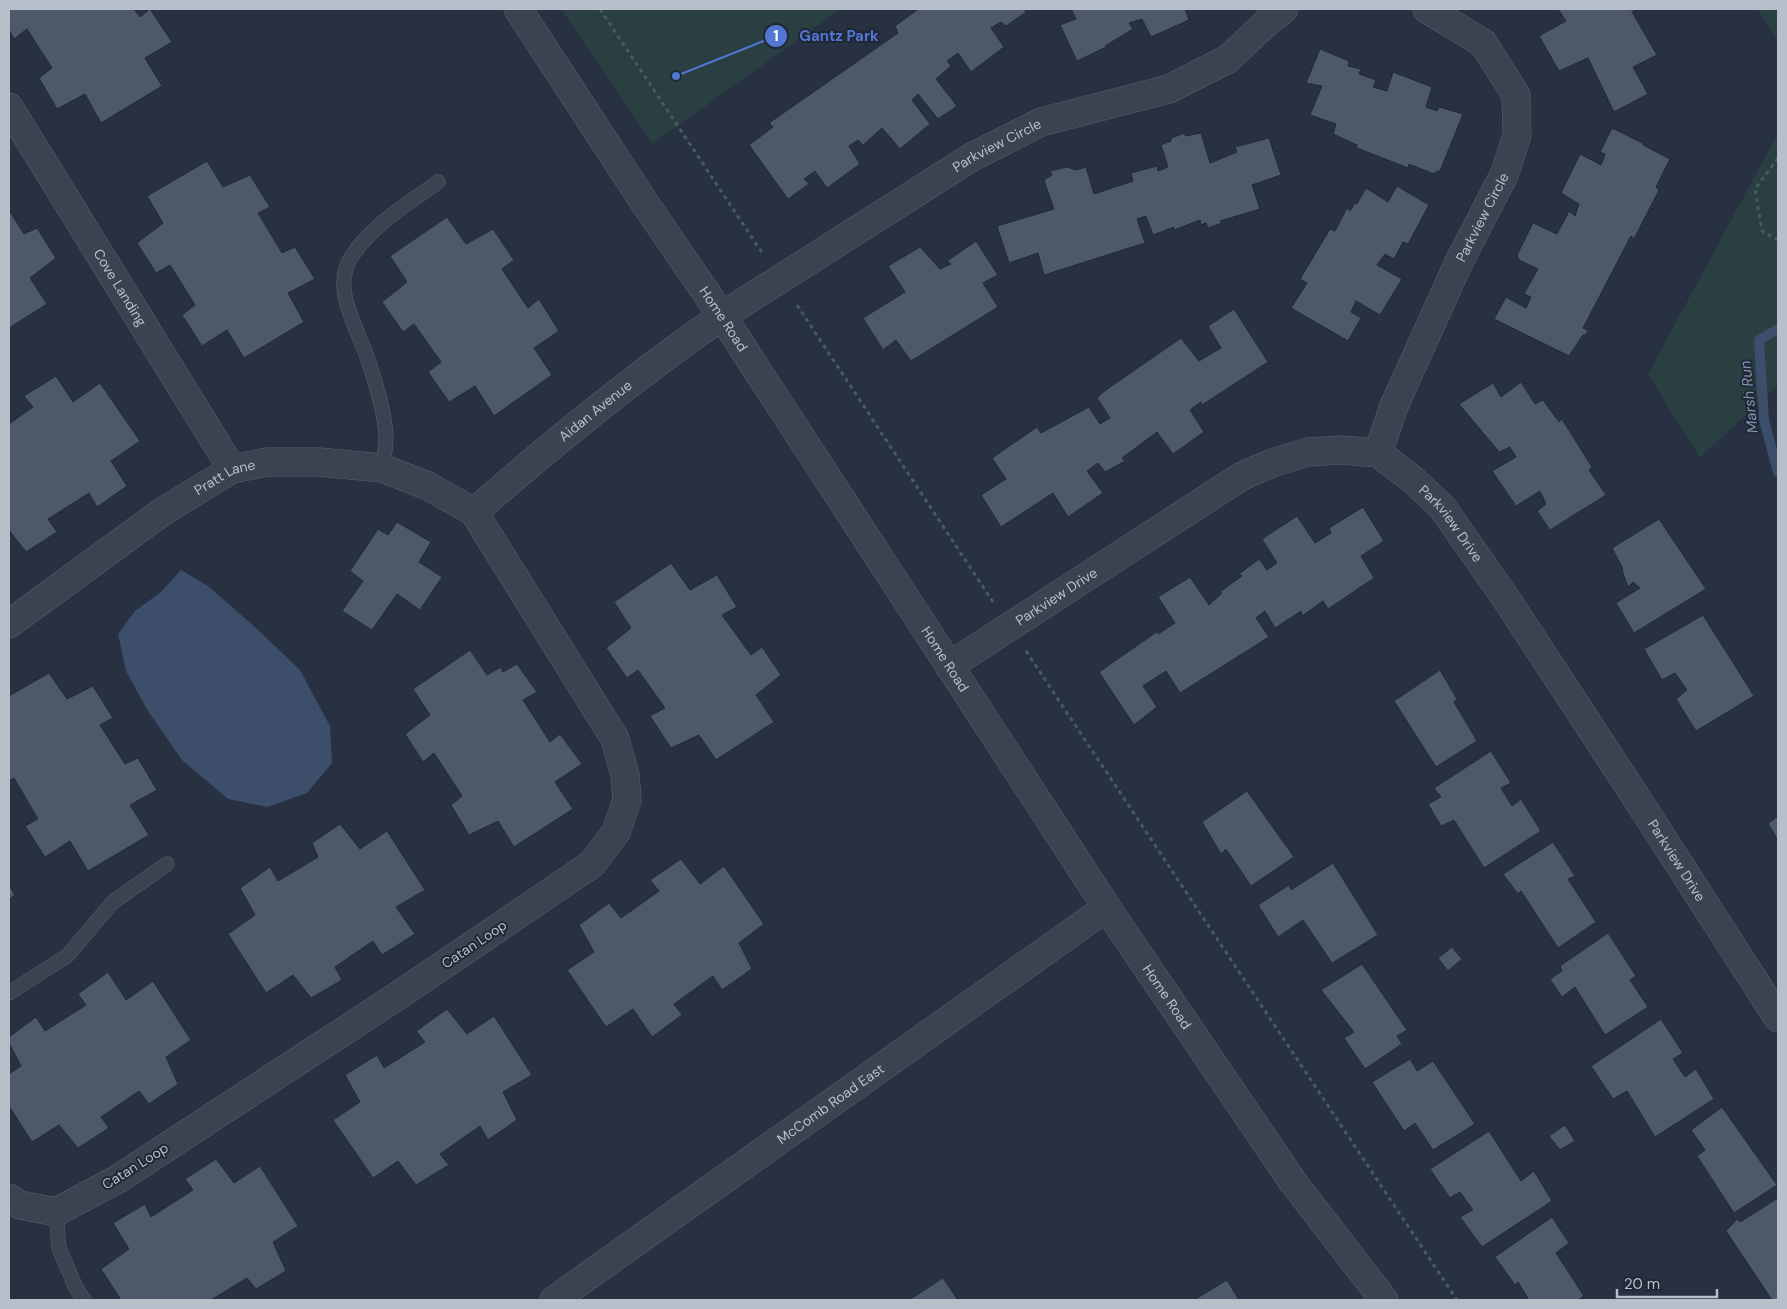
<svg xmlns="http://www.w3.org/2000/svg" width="1787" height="1309" viewBox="0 0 1787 1309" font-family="'DM Sans',sans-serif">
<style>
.green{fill:#293f42}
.water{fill:#3d4e6a}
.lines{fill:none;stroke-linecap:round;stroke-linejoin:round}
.stream{stroke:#3d4e6a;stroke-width:10}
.building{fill:#4d586a;stroke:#222a38}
.service-casing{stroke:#59616e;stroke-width:15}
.minor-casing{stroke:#59616e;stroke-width:29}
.tertiary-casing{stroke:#59616e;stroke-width:29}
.path{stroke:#475b5f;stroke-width:3;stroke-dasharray:4 4;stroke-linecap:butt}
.service{stroke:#3b4351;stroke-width:14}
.minor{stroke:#3b4351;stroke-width:28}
.tertiary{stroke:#3b4351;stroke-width:28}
.labels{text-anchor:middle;stroke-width:4;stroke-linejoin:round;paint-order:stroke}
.street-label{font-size:14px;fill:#b8bfcb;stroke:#202836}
.water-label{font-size:15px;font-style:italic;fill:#8094b2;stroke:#202836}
.leader{fill:none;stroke:#5376d3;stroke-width:2}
.callout-dot{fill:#5376d3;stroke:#202836;stroke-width:2}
.mark-label{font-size:15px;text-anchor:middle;font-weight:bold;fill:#fff}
.callout-label{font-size:15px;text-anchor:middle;font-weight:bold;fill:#5376d3;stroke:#202836;stroke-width:4;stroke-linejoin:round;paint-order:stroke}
</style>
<rect width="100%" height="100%" fill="#273141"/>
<g class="green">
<polygon points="561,9 841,9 652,144"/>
<polygon points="1757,9 1778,9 1778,40"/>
<polygon points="1778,133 1778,384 1700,458 1648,374"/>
</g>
<polygon class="water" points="181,570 208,586 257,629 300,670 330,726 332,763 307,793 267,807 228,799 182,760 148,711 126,671 118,634 135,611 161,592"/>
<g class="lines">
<polyline class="stream" points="1778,329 1759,340 1764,420 1778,472"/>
</g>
<g class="building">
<polygon points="9,9 134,9 140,17 150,9 172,42 145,58 162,86 101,123 85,94 57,109 39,78 52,68 27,29 14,39 9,30"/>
<polygon points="915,9 1024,9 1026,12 1006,26 1001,22 991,28 1004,47 971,72 958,53 947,61 951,66 936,79 957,106 938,119 918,94 912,100 930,124 900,149 882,128 863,145 858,140 849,146 860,164 827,188 815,171 804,179 809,184 788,199 749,145 773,127 769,123 898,33 895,26 917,10"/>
<polygon points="1071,9 1185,9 1189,20 1151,37 1142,19 1129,23 1133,29 1105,46 1106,47 1077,61 1060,25 1076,19"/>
<polygon points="1558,9 1629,9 1630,10 1638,9 1632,12 1657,55 1633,67 1648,94 1614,112 1588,58 1559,71 1539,36 1566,21"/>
<polygon points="1320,49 1349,61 1348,66 1361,69 1359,74 1376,80 1373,87 1387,91 1393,72 1432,87 1426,107 1437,111 1439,107 1463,114 1440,171 1437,171 1434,174 1409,164 1408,168 1357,148 1357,145 1333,134 1336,124 1310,115 1322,86 1306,83"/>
<polygon points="1612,128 1644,144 1643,145 1670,159 1656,187 1659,190 1634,239 1631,236 1583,328 1588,330 1586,335 1583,335 1569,356 1494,319 1506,297 1526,308 1531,297 1524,294 1538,269 1519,260 1517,255 1533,223 1557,234 1569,211 1575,216 1579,204 1561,193 1580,154 1601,165 1605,154 1600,152"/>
<polygon points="1185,133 1185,136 1201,133 1210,163 1237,152 1235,147 1269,138 1281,175 1252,185 1260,209 1220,221 1222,223 1208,228 1206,223 1201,225 1200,220 1174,230 1174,227 1153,235 1146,216 1137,219 1145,243 1044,275 1038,253 1009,263 997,226 1054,209 1044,180 1052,175 1050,171 1067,167 1076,170 1086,167 1094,194 1133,181 1131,173 1157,166 1158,171 1168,167 1161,145 1171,141 1171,138"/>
<polygon points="207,161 223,187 250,175 270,207 258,213 282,253 295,247 315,279 288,293 304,322 244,358 227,330 202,346 182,315 195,305 170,265 156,273 137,243 163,223 147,196"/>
<polygon points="1397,186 1429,205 1408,244 1403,242 1394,259 1385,254 1377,265 1402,279 1380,315 1356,301 1351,312 1361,318 1348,341 1291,308 1307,283 1300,279 1330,229 1335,231 1347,208 1350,211 1355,203 1357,204 1366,188 1388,202"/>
<polygon points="9,210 24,234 37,228 56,258 30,278 47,304 9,328"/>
<polygon points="447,217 466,244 493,229 514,260 502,269 528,308 539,299 559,331 534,348 552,375 494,416 475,386 449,402 428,372 441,362 414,324 403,332 382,302 407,282 390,256"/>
<polygon points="976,241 998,275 983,283 998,307 911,361 896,340 883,350 863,318 905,292 888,266 920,247 940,269 951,264 947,261"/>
<polygon points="1234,309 1268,362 1202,405 1201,402 1190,410 1204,432 1173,454 1157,432 1122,458 1125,461 1105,472 1098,463 1087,471 1103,493 1068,517 1053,493 1001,527 981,495 1006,479 992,458 1037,427 1041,433 1089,407 1100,424 1110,418 1097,398 1103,392 1181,338 1199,361 1221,348 1208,326"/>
<polygon points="56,376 73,402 100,383 140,441 111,461 127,486 97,507 89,493 48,519 57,532 26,552 9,530 9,424 33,407 24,396"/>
<polygon points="1521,382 1535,404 1543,400 1559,422 1562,419 1592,467 1589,470 1606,495 1550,530 1537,511 1546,504 1540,491 1516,506 1492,471 1516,457 1510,447 1499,452 1459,404 1493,383 1501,397"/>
<polygon points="1363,507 1384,541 1361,556 1374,578 1328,609 1323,601 1302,616 1301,611 1275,628 1265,611 1256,618 1269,637 1180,693 1166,671 1143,686 1157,707 1134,725 1099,672 1158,631 1158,634 1175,623 1158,597 1190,577 1209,605 1221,594 1221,591 1242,576 1239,574 1259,559 1267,570 1277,563 1262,539 1297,516 1315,543 1331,533 1329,528"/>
<polygon points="1659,519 1706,589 1634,633 1616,603 1640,588 1633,582 1628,587 1622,570 1623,569 1612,548"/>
<polygon points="397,522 431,542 419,562 442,577 420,610 397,594 372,630 342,611 363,581 350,571 378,529 388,535"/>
<polygon points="671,563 690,590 717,575 737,607 722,615 751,655 762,647 781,675 756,695 774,722 716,760 699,735 671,748 650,716 665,708 638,670 627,678 606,648 631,628 614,602"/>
<polygon points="1703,615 1754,696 1696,731 1676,699 1687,690 1675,673 1662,680 1644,649"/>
<polygon points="470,650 487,675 501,667 503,672 517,664 537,692 523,700 550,742 560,734 582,764 555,782 573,809 514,847 498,821 469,835 451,805 462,796 434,753 423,762 405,734 430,715 413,689"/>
<polygon points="1440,670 1457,699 1454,702 1477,741 1436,767 1394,701"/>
<polygon points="49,673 67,699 93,686 113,718 100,725 125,764 138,758 157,790 130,805 149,835 88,871 70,841 45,857 25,826 38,819 14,778 9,781 9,696"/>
<polygon points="1491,751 1511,783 1501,788 1512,806 1521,799 1541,831 1484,868 1454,820 1441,826 1428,804 1441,797 1434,788"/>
<polygon points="1247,791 1294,857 1251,886 1226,849 1221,854 1202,822"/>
<polygon points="1778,816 1778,841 1768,823"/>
<polygon points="340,824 360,849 387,831 425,890 396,907 415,934 382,955 373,941 335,967 342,980 311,998 293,975 266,993 228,934 255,915 240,888 270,867 278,881 318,857 312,843"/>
<polygon points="1553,842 1575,876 1568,879 1596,922 1558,948 1521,891 1518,894 1503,874"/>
<polygon points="681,859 700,884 724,866 764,924 739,943 752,969 722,990 713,976 674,1004 682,1015 652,1037 633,1009 606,1027 567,970 594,952 579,925 609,903 621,918 659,891 650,880"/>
<polygon points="1333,863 1378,935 1332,963 1303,920 1278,937 1258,905 1289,885 1291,890"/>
<polygon points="9,885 15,895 9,899"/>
<polygon points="1608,933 1636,976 1630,980 1648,1007 1605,1035 1575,987 1562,997 1550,979 1562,971 1560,966"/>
<polygon points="1452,947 1462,959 1448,971 1438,958"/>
<polygon points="1362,964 1407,1030 1397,1036 1402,1044 1365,1069 1344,1038 1354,1032 1321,990"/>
<polygon points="108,972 126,1000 153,981 191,1040 166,1057 178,1084 149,1104 139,1091 101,1117 109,1128 78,1148 59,1125 32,1142 9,1106 9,1074 21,1066 9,1043 9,1037 36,1017 45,1031 86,1005 78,994"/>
<polygon points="447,1009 467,1034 494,1016 532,1075 503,1092 517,1120 488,1140 480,1126 440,1154 449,1165 416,1185 398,1161 373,1178 333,1120 360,1102 345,1075 377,1055 384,1068 425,1042 416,1031"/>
<polygon points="1661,1019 1683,1053 1673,1059 1685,1077 1696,1069 1714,1099 1655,1137 1627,1091 1613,1099 1591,1066"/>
<polygon points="1410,1059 1417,1071 1433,1061 1475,1124 1433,1150 1415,1123 1404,1131 1372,1082"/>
<polygon points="1722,1107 1777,1185 1734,1213 1697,1156 1705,1150 1691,1130"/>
<polygon points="1565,1125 1575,1141 1560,1150 1549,1136"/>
<polygon points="1489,1131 1521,1181 1534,1171 1552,1201 1482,1247 1460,1217 1473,1210 1460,1192 1450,1198 1430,1169"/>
<polygon points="216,1159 234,1183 260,1166 298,1226 273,1242 286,1271 256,1289 247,1278 211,1300 121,1300 101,1269 129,1249 113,1223 145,1204 151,1217 193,1190 185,1179"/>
<polygon points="1778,1198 1778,1300 1772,1300 1726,1231 1737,1219 1740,1222"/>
<polygon points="1552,1217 1569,1243 1556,1253 1584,1296 1578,1300 1529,1300 1518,1282 1515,1285 1495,1257"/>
<polygon points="943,1278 958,1300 909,1300"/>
<polygon points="1227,1280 1239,1300 1194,1300"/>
</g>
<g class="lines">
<g class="service-casing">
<g id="service">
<path d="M 382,468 C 384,458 386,447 386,438 C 385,413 376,383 368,360 C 358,328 330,288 352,256 C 373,224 408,204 438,182"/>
<polyline points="9,993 67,956 113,902 167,864"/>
<polyline points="56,1212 59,1248 76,1288 84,1300"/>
</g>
</g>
<g class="minor-casing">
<g id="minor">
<path id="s1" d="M 9,107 L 232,469"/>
<path id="s2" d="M 1378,453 L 1394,406 L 1459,262 L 1505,173 L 1517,135 L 1516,95 L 1483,43 L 1427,9"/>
<path id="s3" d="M 474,512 C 553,443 635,376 722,316 L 972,157 L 1041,122 L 1169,89 L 1228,59 L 1266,23 L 1284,9"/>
<path id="s4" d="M 9,624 L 162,512 L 232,469 L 267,462 L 319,462 L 382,468 L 428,486 L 474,512 L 615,739 L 625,775 L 627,800 L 616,832 L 592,864 L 399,995 L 118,1179 L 56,1212 L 20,1205 L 9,1198"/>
<path id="s5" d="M 949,666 L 1242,476 L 1272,463 L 1308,452 L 1341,450 L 1378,453 L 1412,479 L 1442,507 L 1507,600 L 1634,794 L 1778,1018"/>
<path id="s6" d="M 554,1300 L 1106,908"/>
</g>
</g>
<g class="tertiary-casing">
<g id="tertiary">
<path id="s7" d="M 518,9 L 644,202 L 722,316 L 1111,914 L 1293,1182 L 1384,1300"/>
</g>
</g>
<g class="path">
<polyline points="600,9 763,254"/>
<polyline points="1778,158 1755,189 1762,231 1778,240"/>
<polyline points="797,305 993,602"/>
<polyline points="1026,651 1457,1300"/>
</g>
<use href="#service" class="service"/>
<use href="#minor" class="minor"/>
<use href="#tertiary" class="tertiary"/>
</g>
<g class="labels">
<g class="street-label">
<text dy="5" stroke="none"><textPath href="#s3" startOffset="640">Parkview Circle</textPath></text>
<text dy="5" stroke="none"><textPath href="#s2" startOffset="258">Parkview Circle</textPath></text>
<text dy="5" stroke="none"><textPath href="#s1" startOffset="212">Cove Landing</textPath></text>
<text dy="5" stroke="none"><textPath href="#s7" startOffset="372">Home Road</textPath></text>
<text dy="5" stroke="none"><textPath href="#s3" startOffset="158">Aidan Avenue</textPath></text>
<text dy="5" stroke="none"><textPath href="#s4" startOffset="262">Pratt Lane</textPath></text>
<text dy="5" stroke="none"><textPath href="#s5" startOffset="592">Parkview Drive</textPath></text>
<text dy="5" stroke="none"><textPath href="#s5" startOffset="128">Parkview Drive</textPath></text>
<text dy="5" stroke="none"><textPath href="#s7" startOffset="778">Home Road</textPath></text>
<text dy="5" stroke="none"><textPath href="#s5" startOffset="998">Parkview Drive</textPath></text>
<text transform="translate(474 944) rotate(-34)" y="5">Catan Loop</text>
<text dy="5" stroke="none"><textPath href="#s7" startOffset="1182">Home Road</textPath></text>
<text dy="5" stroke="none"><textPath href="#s6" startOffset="339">McComb Road East</textPath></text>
<text transform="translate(135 1166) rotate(-32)" y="5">Catan Loop</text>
</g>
<g class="water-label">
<text transform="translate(1749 397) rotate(-96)" y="5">Marsh Run</text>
</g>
</g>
<path class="leader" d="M676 76L776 36"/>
<g class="callout-dot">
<circle cx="676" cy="76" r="5"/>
<circle cx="776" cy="36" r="12"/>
</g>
<g class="mark-label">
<text x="776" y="41">1</text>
</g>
<g class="callout-label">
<text x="839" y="41">Gantz Park</text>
</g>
<rect width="1787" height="1309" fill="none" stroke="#b8bfcb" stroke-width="20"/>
<path d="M1617 1289v8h100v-8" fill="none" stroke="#b8bfcb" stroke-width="2.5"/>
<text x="1624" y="1289" font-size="15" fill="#b8bfcb" stroke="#202836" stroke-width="4" paint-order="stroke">20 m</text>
</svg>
